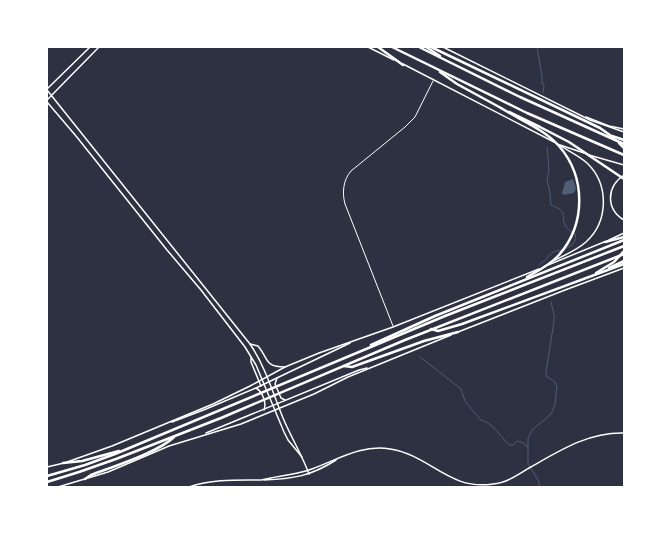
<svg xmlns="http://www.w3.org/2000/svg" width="671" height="534" viewBox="0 0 671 534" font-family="Commissioner,sans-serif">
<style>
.water{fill:#4f5d75}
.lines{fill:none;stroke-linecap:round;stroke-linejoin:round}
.stream{stroke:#4f5d75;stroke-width:1}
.minor{stroke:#fff;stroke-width:1}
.tertiary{stroke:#fff;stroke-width:1.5}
.secondary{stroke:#fff;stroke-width:1.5}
.motorway{stroke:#fff;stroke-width:2.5}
</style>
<rect width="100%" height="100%" fill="#2d3142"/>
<polygon class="water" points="573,179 576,188 574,193 564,195 562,193 565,182"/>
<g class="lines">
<g class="stream">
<polyline points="537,47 542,76 542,84 543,83 544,85 543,93"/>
<path d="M 547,147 L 549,169 L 547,180 L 550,193 L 551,205 C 572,213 558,217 567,228 C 569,230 572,232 575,234 L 576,239 L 573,244 L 565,249"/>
<path d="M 539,265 C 542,262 545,261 547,258 C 553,251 552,252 562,250"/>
<polyline points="420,357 461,389 465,401 473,411 481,420 488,423 495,429 509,445 513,445 517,441 524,443 527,447"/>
<polyline points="539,487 539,482 537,478 528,464 528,438 532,430 549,416 552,412 555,404 557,386 554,381 546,376 546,372 554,321 554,314 551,302"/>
</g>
<path class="minor" d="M 393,326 L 345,204 C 342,193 343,180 351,171 L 405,127 L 415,117 L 433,81"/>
<g class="tertiary">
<path d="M 261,480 C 277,476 293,475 309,470 C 336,461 360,444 390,449 C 430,455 449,491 493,484 C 506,483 518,475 529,468 C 559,451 588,432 624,433"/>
<path d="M 264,480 C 293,479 311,476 336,460"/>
<path d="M 189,487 C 212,479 236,480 260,480"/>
</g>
<g class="secondary">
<polyline points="368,47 394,60"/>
<polyline points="443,47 590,120 624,132"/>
<polyline points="403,64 554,142"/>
<polyline points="47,89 90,47"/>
<path d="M 47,90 L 250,344 C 265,366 273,393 283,418 C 291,437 302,455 309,474"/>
<polyline points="47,100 99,47"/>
<polyline points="47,102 76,136 167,250 201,290 245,347 256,365 284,432 288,440 302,457"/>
<polyline points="586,117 609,126 624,129"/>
<polyline points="557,144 584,153"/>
<polyline points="589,155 624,165"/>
<path d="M 624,175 C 606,187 606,209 624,220"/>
<polyline points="609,240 624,233"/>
<path d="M 555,260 C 565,255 577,250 586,242 C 609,221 609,184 587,163 C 579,156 570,152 561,146"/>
<polyline points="548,265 604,242"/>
<polyline points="458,332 565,290 624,268"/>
<path d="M 250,344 L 258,346 C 269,359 264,367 285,367"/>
<polyline points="251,358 251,362 261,386"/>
<polyline points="277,378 275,384 281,398 285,400"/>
<path d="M 256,388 C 262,391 267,403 264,410"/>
<polyline points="172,422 206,409 256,388 350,343"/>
<polyline points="206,433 359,370 367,368"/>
<polyline points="67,462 112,446 213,404 250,386 285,367 319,353 393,327 539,269"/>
<polyline points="47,467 64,463"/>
<polyline points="58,487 108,472 169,446 241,424 314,394 348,377 451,335"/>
</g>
<g class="motorway">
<polyline points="378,47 403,65"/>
<polyline points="392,47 527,113 624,155"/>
<polyline points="419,47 520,97 624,144"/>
<polyline points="426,47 440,56"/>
<polyline points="431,47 600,128 614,138"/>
<polyline points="440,72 457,84 501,108"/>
<path d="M 501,108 C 520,120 544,129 559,146 C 586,177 586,224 559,255 C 550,265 538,271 527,277"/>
<polyline points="509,112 540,127 569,142 624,179"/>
<polyline points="612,136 624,140"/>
<polyline points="619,143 624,148"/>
<polyline points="605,242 624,237"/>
<polyline points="609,268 624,261"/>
<polyline points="596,273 614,262 624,251"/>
<polyline points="431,329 438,331 462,324 624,264"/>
<polyline points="371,345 435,316 624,240"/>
<polyline points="344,366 352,367 424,341 458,332"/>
<polyline points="63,463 82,461 119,451"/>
<polyline points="47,476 85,465 115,454 445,316 624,246"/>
<path d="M 85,479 L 91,475 C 112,467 159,452 174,437"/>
<polyline points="47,482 79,472 116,459 221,418 405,340 624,254"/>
</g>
</g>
<rect width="671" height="534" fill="none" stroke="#ffffff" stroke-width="96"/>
</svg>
